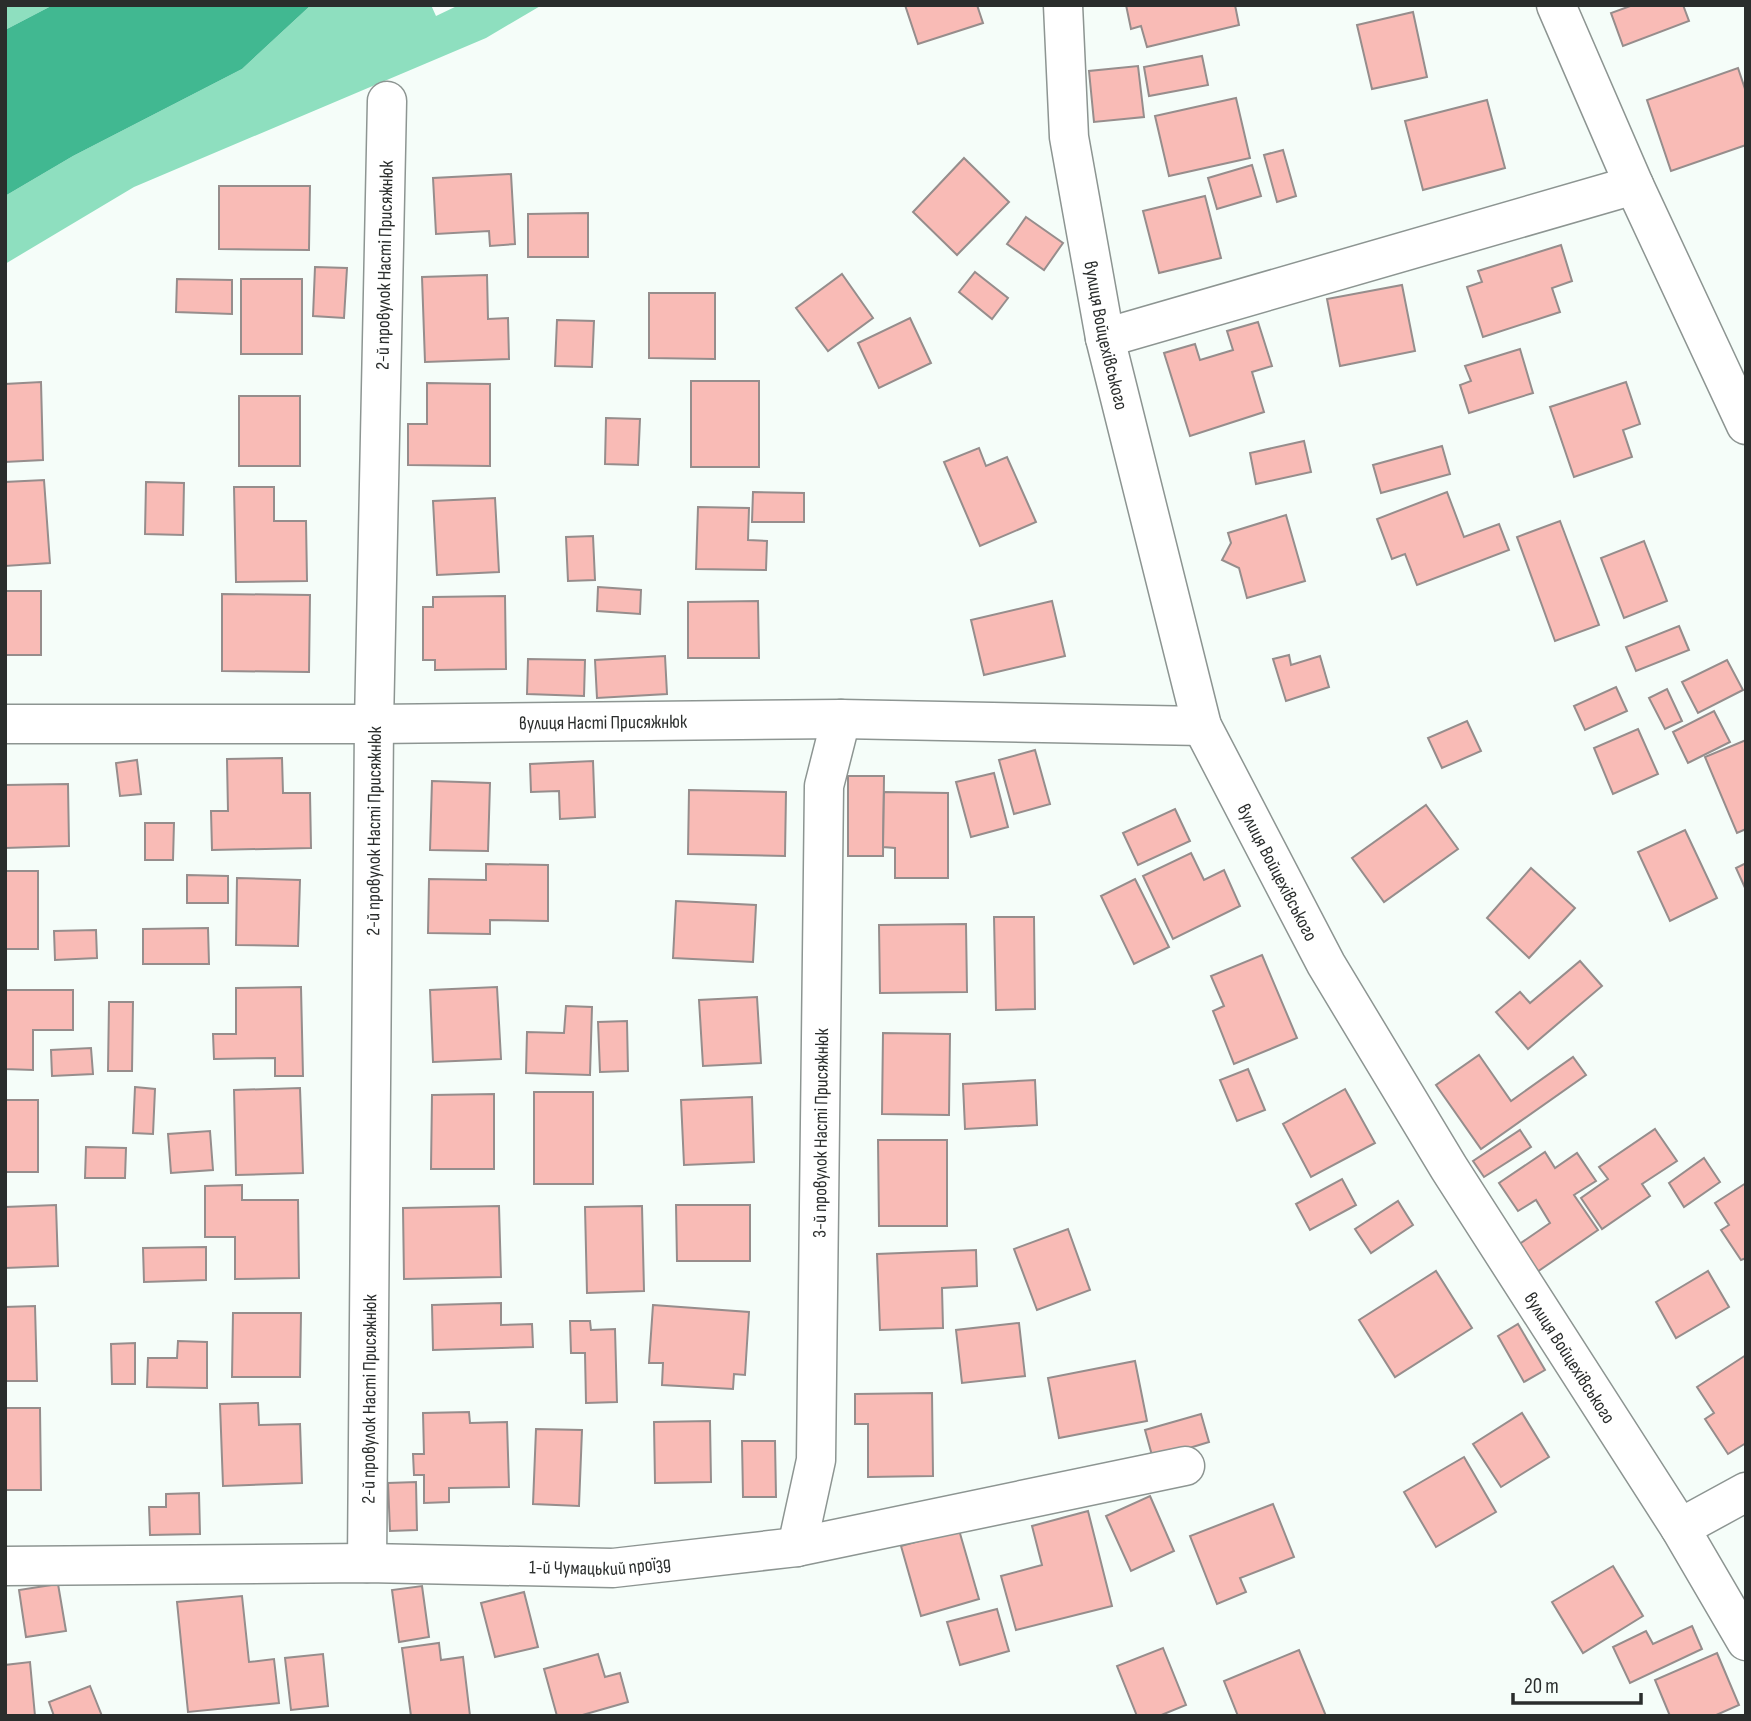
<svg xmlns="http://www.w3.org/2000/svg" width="1751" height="1721" viewBox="0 0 1751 1721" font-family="'Sofia Sans Condensed',sans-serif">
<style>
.green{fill:#8edfbf}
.water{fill:#41b891}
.building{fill:#f9bbb6;stroke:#968d8c;stroke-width:2}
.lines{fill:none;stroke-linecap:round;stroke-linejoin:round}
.minor-casing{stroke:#8d9592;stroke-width:41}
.minor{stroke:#fff;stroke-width:38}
.labels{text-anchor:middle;stroke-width:5;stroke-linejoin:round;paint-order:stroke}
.street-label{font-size:19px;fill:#2a2d2c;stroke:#f5fdf9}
</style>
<rect width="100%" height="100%" fill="#f5fdf9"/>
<g class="green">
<polygon points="5,5 53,5 5,30"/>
<polygon points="311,5 431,5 436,16 459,5 542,5 486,38 134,187 5,264 5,196 73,156 242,69"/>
</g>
<polygon class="water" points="53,5 311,5 242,69 73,156 5,196 5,30"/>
<g class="building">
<polygon points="905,5 977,5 983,23 918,44"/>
<polygon points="1126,5 1235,5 1239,25 1147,47 1141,26 1131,29"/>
<polygon points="1633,5 1683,5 1689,21 1623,46 1611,13"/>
<polygon points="1413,12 1427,77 1372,89 1357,25"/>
<polygon points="1202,56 1208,85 1149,96 1144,67"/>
<polygon points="1138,66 1144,117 1094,122 1089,71"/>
<polygon points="1738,68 1746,92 1746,145 1671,171 1647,100"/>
<polygon points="1236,98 1250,158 1169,176 1155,116"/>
<polygon points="1487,100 1505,168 1423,190 1405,121"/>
<polygon points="1283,150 1296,196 1277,202 1264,155"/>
<polygon points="964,158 1009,202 957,255 913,212"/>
<polygon points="1252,165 1261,196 1217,209 1208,178"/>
<polygon points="511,174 515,244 490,246 489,231 436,234 433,178"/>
<polygon points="219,186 310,186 309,250 219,249"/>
<polygon points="1205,196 1221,258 1159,273 1143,211"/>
<polygon points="588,213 588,257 528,257 528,214"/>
<polygon points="1026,217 1063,243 1044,270 1007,244"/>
<polygon points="1561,245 1572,281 1552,288 1560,312 1483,337 1467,287 1482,282 1478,271"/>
<polygon points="315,267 347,268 344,318 313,316"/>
<polygon points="975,272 1008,298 992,319 959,292"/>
<polygon points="842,274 873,318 828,351 796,308"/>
<polygon points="487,275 488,319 508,318 509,359 425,362 422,277"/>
<polygon points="177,279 232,280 232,314 176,312"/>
<rect x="241" y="279" width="61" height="75"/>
<polygon points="1402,285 1415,351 1340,366 1327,299"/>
<polygon points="649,293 715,293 715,359 649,358"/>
<polygon points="910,318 931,363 879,388 858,343"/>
<polygon points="557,320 594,321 592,367 555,366"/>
<polygon points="1258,322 1272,366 1252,372 1264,412 1190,436 1164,353 1195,344 1200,360 1233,350 1227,331"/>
<polygon points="1520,349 1533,393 1469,413 1460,385 1471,381 1465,366"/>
<rect x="691" y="381" width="68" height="86"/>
<polygon points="41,382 43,460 5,462 5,384"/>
<polygon points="1626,382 1640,424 1623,430 1632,457 1574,477 1550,407"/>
<polygon points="427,383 490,384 490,466 408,465 408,424 427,424"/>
<rect x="239" y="396" width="61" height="70"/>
<polygon points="606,418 640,419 638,465 605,464"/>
<polygon points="1304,441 1311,472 1256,484 1250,453"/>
<polygon points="1442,446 1450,474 1381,493 1373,465"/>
<polygon points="979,448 986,466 1007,457 1036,522 980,546 944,462"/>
<polygon points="44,480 50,563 5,566 5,482"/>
<polygon points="146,482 184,483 183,535 145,534"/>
<polygon points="234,487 274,487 274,521 306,521 307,581 236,582"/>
<polygon points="753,492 804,493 804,522 752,522"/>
<polygon points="1447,492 1464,537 1499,524 1509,550 1417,585 1405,554 1392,559 1377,519"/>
<polygon points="495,498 499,572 437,575 433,501"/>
<polygon points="698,507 749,508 748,540 767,541 766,570 696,569"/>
<polygon points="1286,515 1305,581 1247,598 1239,568 1222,560 1231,543 1228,533"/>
<polygon points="1560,521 1599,625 1555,641 1517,537"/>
<polygon points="593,536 595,580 568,581 566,537"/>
<polygon points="1644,541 1667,601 1624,618 1601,558"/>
<polygon points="598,587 641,590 640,614 597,611"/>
<rect x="5" y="591" width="36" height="64"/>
<polygon points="222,594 310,595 309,672 222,671"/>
<polygon points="505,596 506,669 435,670 435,660 423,660 423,607 433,607 433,597"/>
<polygon points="758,601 759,658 688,658 688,602"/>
<polygon points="1052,601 1065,656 984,675 971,620"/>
<polygon points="1679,626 1689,650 1636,671 1626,647"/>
<polygon points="1289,655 1291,665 1320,656 1329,687 1286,701 1273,659"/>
<polygon points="665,656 667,694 597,698 595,660"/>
<polygon points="528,659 585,660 584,696 527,694"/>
<polygon points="1727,660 1743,690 1698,713 1682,682"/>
<polygon points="1616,687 1627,711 1585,730 1574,706"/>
<polygon points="1667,689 1682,721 1665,729 1649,698"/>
<polygon points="1714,711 1730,742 1688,763 1673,732"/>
<polygon points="1467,721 1481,751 1442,768 1428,738"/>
<polygon points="1638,729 1658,774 1613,794 1594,748"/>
<polygon points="1746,740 1746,829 1737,833 1705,757"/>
<polygon points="1035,750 1050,804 1014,814 999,760"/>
<polygon points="282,758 283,793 310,793 311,848 212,850 211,811 228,811 227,759"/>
<polygon points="137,760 141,794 120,796 116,763"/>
<polygon points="593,761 595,817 560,819 559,791 531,792 530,764"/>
<polygon points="994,773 1008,827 971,837 956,782"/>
<polygon points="848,776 884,776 883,856 848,856"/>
<polygon points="432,781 490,783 488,851 430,850"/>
<polygon points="68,784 69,846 5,848 5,785"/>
<polygon points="689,790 786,792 785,856 688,854"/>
<polygon points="884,792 948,793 948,878 895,878 895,848 883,847"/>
<polygon points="1426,805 1458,849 1384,902 1352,858"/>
<polygon points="1175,809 1190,841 1138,865 1123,833"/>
<polygon points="145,823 174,823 173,860 145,860"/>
<polygon points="1685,830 1717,898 1670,921 1638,852"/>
<polygon points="1191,853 1204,880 1224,870 1240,906 1173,939 1143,876"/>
<polygon points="1746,863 1746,890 1736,868"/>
<polygon points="486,864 548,865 548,921 490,920 490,934 428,933 429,879 486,880"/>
<polygon points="1531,868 1575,908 1529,958 1487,918"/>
<rect x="5" y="871" width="33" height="78"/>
<polygon points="187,875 228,876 228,903 187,903"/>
<polygon points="237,878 300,880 298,946 236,945"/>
<polygon points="1135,879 1169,947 1134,964 1101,896"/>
<polygon points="676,901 756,905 753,962 673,958"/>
<polygon points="994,917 1034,917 1035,1009 996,1010"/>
<polygon points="966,924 967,992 880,993 879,925"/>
<polygon points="208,928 209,964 143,964 143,929"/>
<polygon points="96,930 97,958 55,960 54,931"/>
<polygon points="1262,955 1297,1038 1234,1064 1213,1011 1224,1006 1211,976"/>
<polygon points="1580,961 1602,986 1528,1049 1496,1012 1520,992 1530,1003"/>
<polygon points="301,987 303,1076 275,1076 275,1058 214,1059 213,1034 236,1034 236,988"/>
<polygon points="497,987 501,1059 433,1062 430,990"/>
<polygon points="5,990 73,990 73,1030 33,1030 33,1070 5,1069"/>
<polygon points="757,997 761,1063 703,1066 699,1000"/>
<polygon points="109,1002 133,1002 132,1071 108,1071"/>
<polygon points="566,1006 592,1007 590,1075 526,1073 527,1032 564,1033"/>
<polygon points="627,1021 628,1071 600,1072 598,1022"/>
<polygon points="883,1033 950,1034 949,1115 882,1114"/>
<polygon points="91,1048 93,1074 52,1076 51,1050"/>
<polygon points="1479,1055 1511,1101 1573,1057 1586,1075 1481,1149 1436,1085"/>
<polygon points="1248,1069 1265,1110 1237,1121 1220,1080"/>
<polygon points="1035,1080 1037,1125 965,1129 963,1084"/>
<polygon points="135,1087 155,1089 153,1134 133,1133"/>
<polygon points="300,1088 303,1173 236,1175 234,1090"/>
<polygon points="1345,1089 1375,1143 1311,1177 1283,1124"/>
<rect x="534" y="1092" width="59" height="92"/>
<polygon points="494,1094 494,1169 431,1169 432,1095"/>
<polygon points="752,1097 754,1162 684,1165 681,1100"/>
<rect x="5" y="1100" width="33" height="72"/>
<polygon points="1655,1129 1677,1161 1642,1184 1650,1196 1602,1229 1581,1198 1608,1179 1599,1167"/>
<polygon points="1520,1130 1531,1147 1484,1177 1473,1161"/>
<polygon points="210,1131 213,1170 171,1173 168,1134"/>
<polygon points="878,1140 947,1140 947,1226 879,1226"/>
<polygon points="86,1147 126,1148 125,1178 85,1178"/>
<polygon points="1545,1152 1555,1168 1577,1153 1596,1181 1574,1195 1598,1230 1537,1272 1518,1245 1550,1223 1536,1200 1518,1211 1499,1183"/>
<polygon points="1704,1158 1720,1182 1684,1207 1669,1183"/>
<polygon points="1342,1179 1356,1205 1310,1230 1296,1204"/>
<polygon points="1746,1183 1746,1258 1741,1260 1721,1230 1729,1225 1715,1203"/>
<polygon points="242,1185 242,1200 298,1200 299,1278 235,1279 235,1237 205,1237 205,1186"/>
<polygon points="1398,1201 1413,1225 1371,1253 1355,1229"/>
<polygon points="56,1205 58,1266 5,1268 5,1207"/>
<polygon points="676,1205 750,1205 750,1261 677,1261"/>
<polygon points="499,1206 501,1277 404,1279 403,1208"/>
<polygon points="642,1206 644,1291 587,1293 585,1207"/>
<polygon points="1068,1229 1090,1290 1037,1310 1014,1249"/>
<polygon points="206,1247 206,1280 144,1282 143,1248"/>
<polygon points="976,1250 977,1286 942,1288 943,1328 880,1330 877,1254"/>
<polygon points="1436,1271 1472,1328 1395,1377 1359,1320"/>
<polygon points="1708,1271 1729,1307 1676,1338 1656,1302"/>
<polygon points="501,1303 501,1325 532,1324 533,1347 433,1350 432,1305"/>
<polygon points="653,1305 749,1312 745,1375 734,1374 733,1389 662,1385 663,1363 649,1363"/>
<polygon points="35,1306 37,1381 5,1381 5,1307"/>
<polygon points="233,1313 301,1313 300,1377 232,1377"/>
<polygon points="570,1321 590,1321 591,1330 615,1329 617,1402 586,1403 585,1353 571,1353"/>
<polygon points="1019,1323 1025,1376 962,1383 956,1330"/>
<polygon points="1518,1324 1545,1370 1524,1382 1498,1336"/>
<polygon points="178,1341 207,1342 207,1388 147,1387 148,1358 177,1358"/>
<polygon points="135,1343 135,1384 112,1384 111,1344"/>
<polygon points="1746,1355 1746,1443 1728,1454 1705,1419 1714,1413 1697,1387"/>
<polygon points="1135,1361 1147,1421 1059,1438 1048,1378"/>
<polygon points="932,1393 933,1476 868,1477 868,1424 855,1424 855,1394"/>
<polygon points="258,1403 259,1425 300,1424 302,1483 223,1486 220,1404"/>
<polygon points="5,1408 40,1408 41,1490 5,1490"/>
<polygon points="469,1412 470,1423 507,1422 509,1487 449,1488 449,1502 424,1503 424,1475 414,1475 413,1454 424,1454 423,1413"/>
<polygon points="1522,1413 1549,1457 1501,1487 1473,1444"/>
<polygon points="1201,1414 1209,1442 1153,1459 1145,1430"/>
<polygon points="710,1421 711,1482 655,1483 654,1422"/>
<polygon points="536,1429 582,1430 579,1506 533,1504"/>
<polygon points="742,1441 775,1441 776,1497 743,1497"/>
<polygon points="1464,1457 1496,1512 1436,1547 1404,1492"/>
<polygon points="416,1482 417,1530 390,1531 388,1483"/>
<polygon points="199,1493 200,1534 150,1535 149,1507 166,1507 166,1494"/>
<polygon points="1150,1496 1174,1551 1131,1571 1106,1516"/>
<polygon points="1273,1504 1294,1557 1240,1578 1246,1592 1217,1604 1190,1536"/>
<polygon points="1088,1511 1112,1606 1016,1630 1001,1576 1042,1565 1032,1526"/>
<polygon points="959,1530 979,1599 921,1616 901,1546"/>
<polygon points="1613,1566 1643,1616 1583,1653 1552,1602"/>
<polygon points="58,1584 66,1631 26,1637 19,1590"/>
<polygon points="422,1586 429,1637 399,1642 392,1590"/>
<polygon points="524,1592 538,1647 495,1657 481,1603"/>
<polygon points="242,1596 249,1662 274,1659 279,1703 188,1712 177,1602"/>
<polygon points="997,1609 1009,1651 960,1665 947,1622"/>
<polygon points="1692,1626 1702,1649 1630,1683 1613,1647 1646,1631 1653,1644"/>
<polygon points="439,1643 441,1660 463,1657 470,1716 411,1716 402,1648"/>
<polygon points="1163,1648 1186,1705 1159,1716 1137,1716 1117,1666"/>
<polygon points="1299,1650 1326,1716 1238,1716 1224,1681"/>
<polygon points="1717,1653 1739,1705 1714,1716 1670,1716 1655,1680"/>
<polygon points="323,1654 328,1706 291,1710 285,1658"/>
<polygon points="598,1654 605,1677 620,1673 628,1702 579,1716 557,1716 544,1669"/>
<polygon points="30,1662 35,1716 5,1716 5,1665"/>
<polygon points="90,1686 102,1716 54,1716 49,1702"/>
</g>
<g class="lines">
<g class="minor-casing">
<g id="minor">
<path id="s1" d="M 1063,5 L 1069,137 L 1105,338 L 1202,726 L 1326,964 L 1449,1168 L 1680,1528 L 1746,1641"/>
<polyline points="1556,5 1634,185 1746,425"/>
<polyline points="1105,338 1634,185"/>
<path id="s2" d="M 5,724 L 374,724 L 841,719 L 1202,726"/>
<polyline points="1680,1528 1746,1492"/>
<path id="s3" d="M 797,1547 L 816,1460 L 824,786 L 841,719"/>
<path id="s4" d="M 367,1563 L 374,724 L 387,101"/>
<path id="s5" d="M 5,1566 L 367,1563 L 613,1568 L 797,1547 L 1185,1466"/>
</g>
</g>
<use href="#minor" class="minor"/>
</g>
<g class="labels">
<g class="street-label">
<text dy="7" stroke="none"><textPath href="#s4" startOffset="1298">2-й провулок Насті Присяжнюк</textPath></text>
<text dy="7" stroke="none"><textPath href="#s1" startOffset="334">вулиця Войцехівського</textPath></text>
<text dy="7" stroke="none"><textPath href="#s2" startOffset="598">вулиця Насті Присяжнюк</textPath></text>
<text dy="7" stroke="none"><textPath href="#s4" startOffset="732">2-й провулок Насті Присяжнюк</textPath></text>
<text dy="7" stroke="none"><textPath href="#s1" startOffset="901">вулиця Войцехівського</textPath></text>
<text dy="7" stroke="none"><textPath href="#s3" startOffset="416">3-й провулок Насті Присяжнюк</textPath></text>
<text dy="7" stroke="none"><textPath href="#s1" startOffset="1468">вулиця Войцехівського</textPath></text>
<text dy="7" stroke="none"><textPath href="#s4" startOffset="164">2-й провулок Насті Присяжнюк</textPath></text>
<text dy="7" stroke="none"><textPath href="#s5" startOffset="595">1-й Чумацький проїзд</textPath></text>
</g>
</g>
<rect width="1751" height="1721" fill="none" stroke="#2a2d2c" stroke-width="14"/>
<path d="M1513 1693v10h128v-10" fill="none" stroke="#2a2d2c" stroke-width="3.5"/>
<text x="1524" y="1693" font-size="21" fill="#2a2d2c" stroke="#f5fdf9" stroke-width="5" paint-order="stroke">20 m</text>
</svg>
